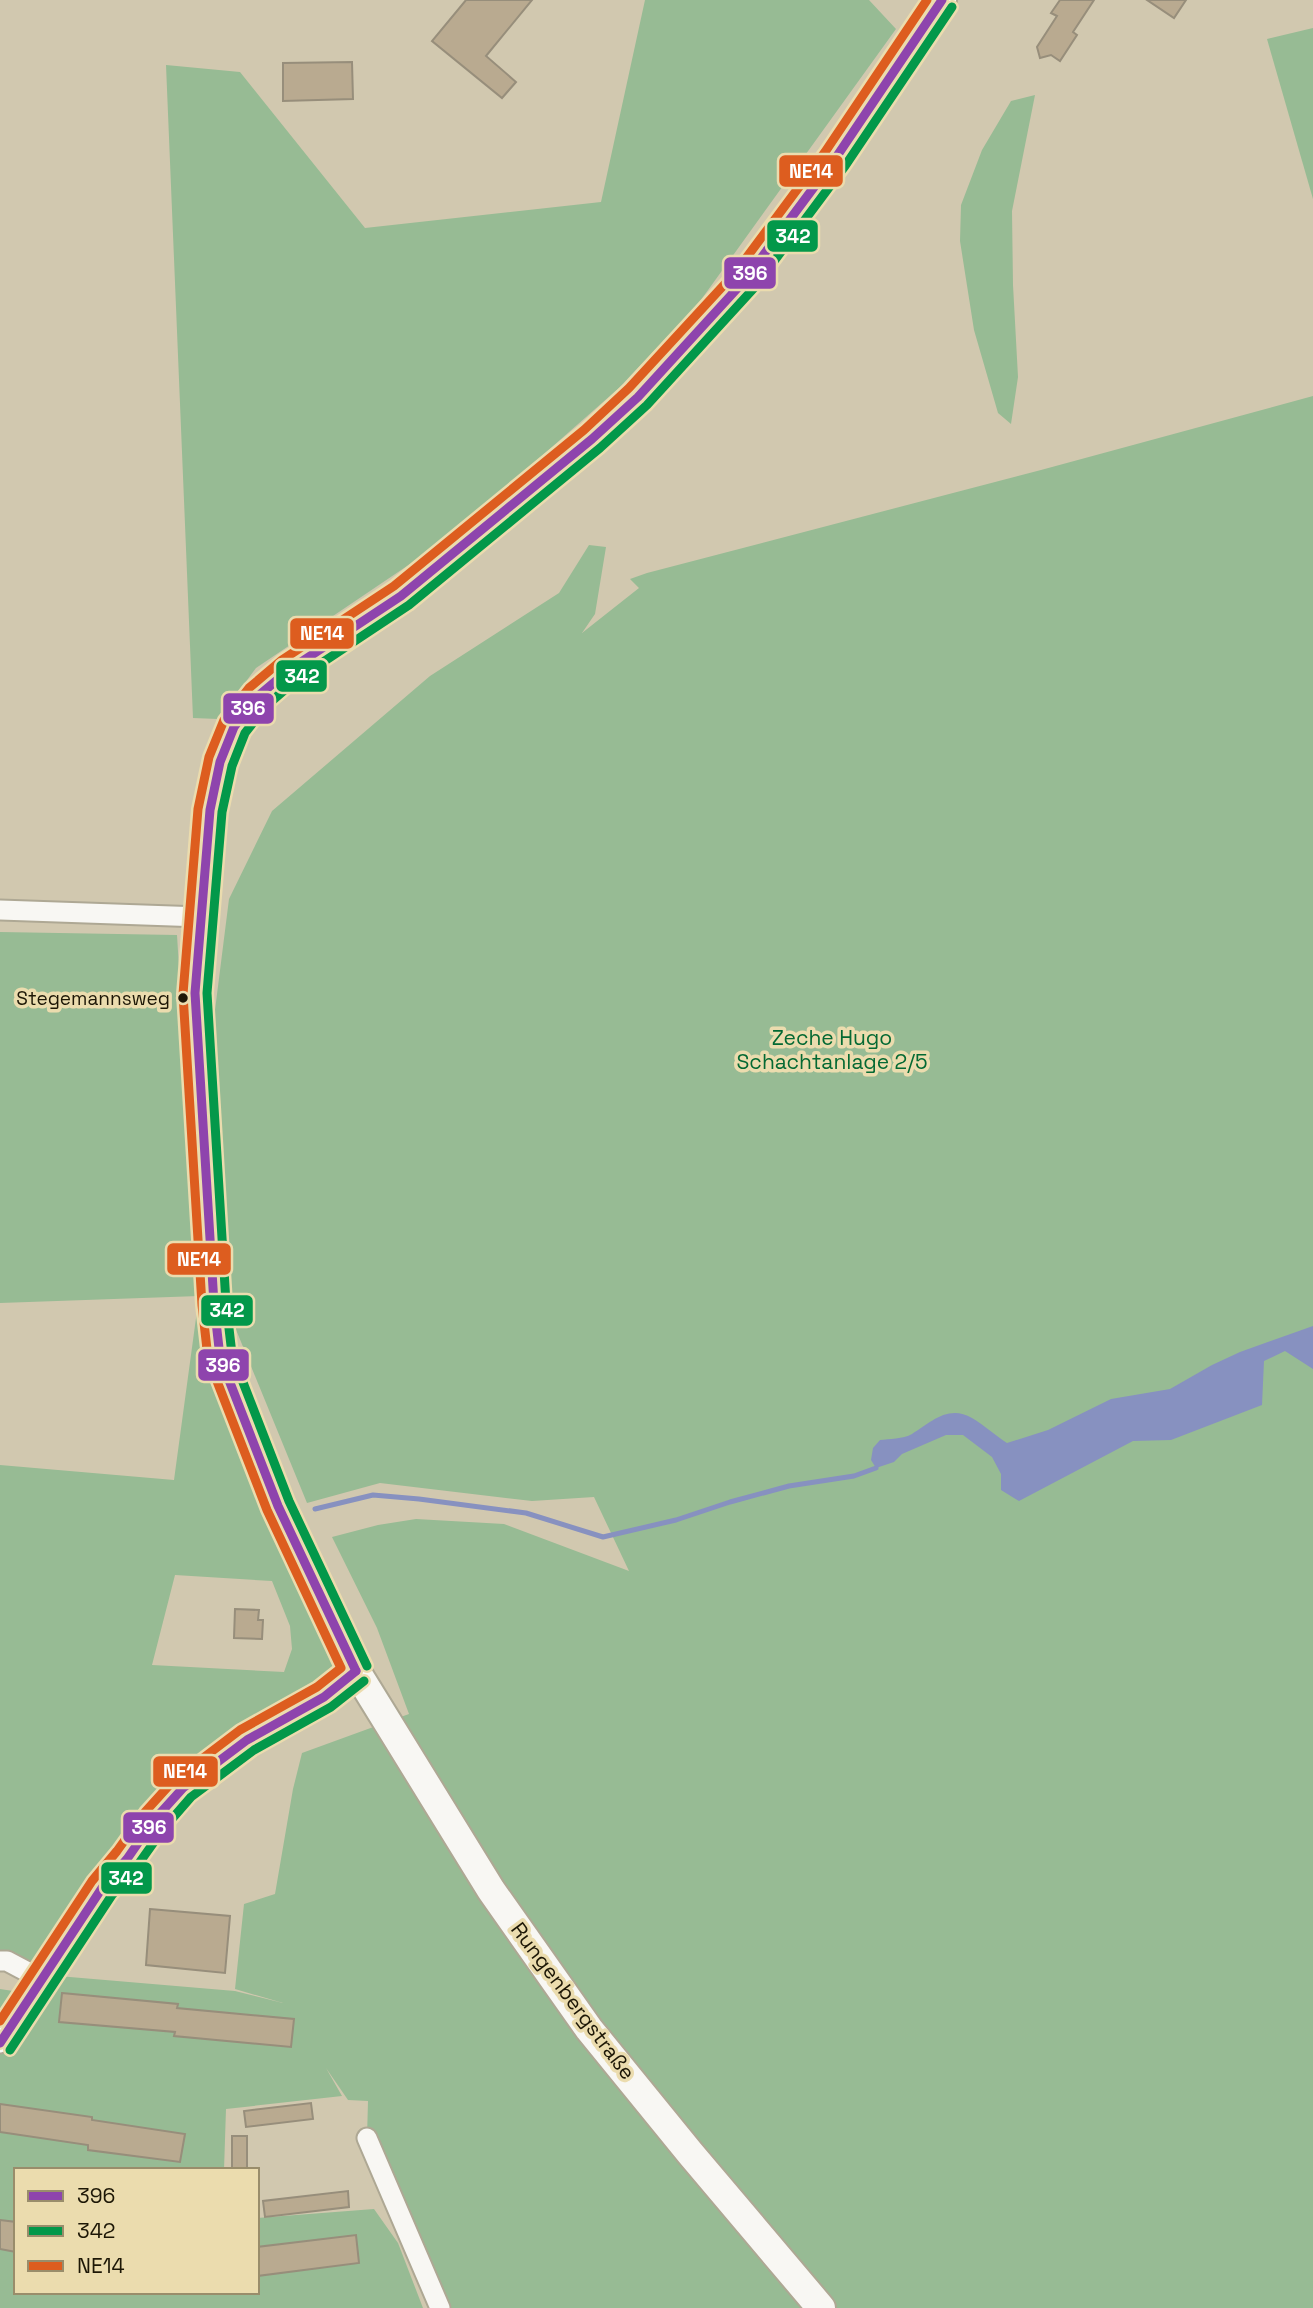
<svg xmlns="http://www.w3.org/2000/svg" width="1313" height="2308" viewBox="0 0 1313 2308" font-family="'Space Grotesk',sans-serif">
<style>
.green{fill:#97bb94;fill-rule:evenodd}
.water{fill:#8791c0}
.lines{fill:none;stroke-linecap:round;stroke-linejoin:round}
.stream{stroke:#8791c0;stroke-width:5}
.building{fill:#b9aa90;stroke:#978e7b;stroke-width:2}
.street-casing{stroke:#aea894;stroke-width:23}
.secondary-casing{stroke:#aea894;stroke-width:32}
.street{stroke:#f8f7f3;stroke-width:19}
.secondary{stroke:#f8f7f3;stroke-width:28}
.bus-1-casing{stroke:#ebdcae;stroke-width:14}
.bus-2-casing{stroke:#ebdcae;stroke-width:14}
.bus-3-casing{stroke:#ebdcae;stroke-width:14}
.bus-1{stroke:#8e44ad;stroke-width:9}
.bus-2{stroke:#03984a;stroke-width:9}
.bus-3{stroke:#dd5d1f;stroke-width:9}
.bus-dot{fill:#1d1706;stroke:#ebdcae;stroke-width:2.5}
.labels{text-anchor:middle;stroke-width:7;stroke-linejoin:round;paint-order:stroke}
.bus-label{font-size:19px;fill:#1d1706;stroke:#ebdcae;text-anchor:end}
.park-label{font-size:21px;fill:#046933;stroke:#ebdcae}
.street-label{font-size:21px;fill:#1d1706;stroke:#ebdcae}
.line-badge{stroke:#ebdcae;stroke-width:2.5}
.badge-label{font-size:19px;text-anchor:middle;font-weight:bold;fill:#fff}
</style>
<rect width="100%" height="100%" fill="#d1c8af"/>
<g class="green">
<polygon points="645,0 869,0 896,29 698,304 619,388 450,537 256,668 218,719 193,718 166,65 240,72 365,228 601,202"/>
<polygon points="1313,28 1313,199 1267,39"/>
<polygon points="1035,95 1012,211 1013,285 1018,377 1011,424 998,413 974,330 960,241 961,205 982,150 1011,101"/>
<polygon points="1313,396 1313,2308 440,2308 367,2138 368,2101 348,2100 326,2068 342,2096 226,2109 224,2170 16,2170 16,2292 257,2292 257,2218 374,2209 398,2243 423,2308 0,2308 0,1989 52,1997 58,1976 235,1991 283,2003 235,1989 244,1904 275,1894 293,1789 302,1753 409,1714 377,1628 332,1537 378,1525 416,1519 504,1524 629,1571 594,1497 532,1501 380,1483 307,1503 230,1315 212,1034 229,899 272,811 430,676 559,593 589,545 606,547 595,614 582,633 639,588 630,579 647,573 1041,470"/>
<path d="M 0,932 L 177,935 L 199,1295 L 207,1303 L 356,1671 L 183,1788 L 41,1979 L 0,1961 L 0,1465 L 174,1480 L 199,1296 L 0,1303 ZM 175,1575 L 272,1581 L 290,1626 L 292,1649 L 284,1672 L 152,1665 Z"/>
</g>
<path class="water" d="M 1313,1326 L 1313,1369 L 1285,1351 L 1264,1361 L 1262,1405 L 1171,1440 L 1133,1441 L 1019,1501 L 1001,1490 L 1001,1474 L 992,1457 L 963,1435 L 946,1435 L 902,1454 L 894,1462 L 876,1468 L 871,1460 L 873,1448 L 880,1440 C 889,1439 903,1439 912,1434 C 930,1423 948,1404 972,1418 C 984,1425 995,1435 1007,1443 L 1048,1430 L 1111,1399 L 1170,1389 L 1212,1365 L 1240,1352 Z"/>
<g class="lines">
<polyline class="stream" points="315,1509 373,1495 419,1499 526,1513 603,1537 676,1520 730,1502 789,1486 854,1476 876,1468"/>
</g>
<g class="building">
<polygon points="466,0 532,0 486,56 516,82 502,98 432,41"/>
<polygon points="1060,0 1094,0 1073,32 1077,35 1060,61 1051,55 1040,58 1037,47 1057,16 1051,13"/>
<polygon points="1147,0 1186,0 1174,18"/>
<polygon points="352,62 353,99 283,101 283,63"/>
<polygon points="235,1609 259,1610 258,1620 263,1620 262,1639 234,1638"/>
<polygon points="150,1909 230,1916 225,1973 146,1965"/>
<polygon points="62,1993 178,2004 177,2008 294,2019 291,2047 174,2036 175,2032 59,2022"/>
<polygon points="311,2103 313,2119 246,2127 244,2111"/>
<polygon points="0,2104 92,2117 92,2120 185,2134 180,2162 88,2150 88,2145 0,2132"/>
<rect x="232" y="2136" width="15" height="34"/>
<polygon points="348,2191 349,2207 265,2217 263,2201"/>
<polygon points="0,2220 16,2222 16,2252 0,2249"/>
<polygon points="356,2235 359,2263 257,2276 257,2247"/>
</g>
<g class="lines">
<g class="street-casing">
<g id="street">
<polyline points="0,910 201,917"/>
<polyline points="0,1961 7,1961 41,1979"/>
<polyline points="0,2043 102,1888 127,1859 154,1820 183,1788 247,1740 324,1697 356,1671"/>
<polyline points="367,2138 440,2308"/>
</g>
</g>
<g class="secondary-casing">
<polyline id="secondary" points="821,2308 690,2153 589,2029 491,1890 356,1671 278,1506 220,1357 214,1304 195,993 210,810 220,762 234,727 257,697 289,670 401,596 592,439 638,397 744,281 835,159 942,0"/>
</g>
<use href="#street" class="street"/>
<use href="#secondary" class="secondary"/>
<g class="bus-1-casing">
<g id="bus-1">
<polyline points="356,1671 278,1506 220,1357 214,1304 195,993 210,810 220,762 234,727 257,697 289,670 401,596 592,439 638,397 744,281 835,159 942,0"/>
<polyline points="0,2043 102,1888 127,1859 154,1820 183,1788 247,1740 324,1697 356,1671"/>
</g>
</g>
<g class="bus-2-casing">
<g id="bus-2">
<polyline points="367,1666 289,1501 232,1354 226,1303 207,993 222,812 232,766 245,733 266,706 296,680 409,605 600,448 647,405 754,288 845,166 952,7"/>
<polyline points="10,2050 112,1895 137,1866 164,1828 191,1797 254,1750 331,1707 364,1681"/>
</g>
</g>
<g class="bus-3-casing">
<polyline id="bus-3" points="0,2021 92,1881 117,1851 145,1812 174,1780 240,1730 317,1687 341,1668 267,1510 208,1358 202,1305 183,994 198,809 209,757 224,720 249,688 282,660 394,586 584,430 629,388 735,273 825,152 927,0"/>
</g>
<use href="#bus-1" class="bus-1"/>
<use href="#bus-2" class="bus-2"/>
<use href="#bus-3" class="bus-3"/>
</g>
<circle class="bus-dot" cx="183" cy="998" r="6"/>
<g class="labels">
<g class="bus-label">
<text x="170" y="1005">Stegemannsweg</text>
</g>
<g class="park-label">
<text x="832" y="1045">Zeche Hugo<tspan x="832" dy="24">Schachtanlage 2/5</tspan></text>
</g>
<g class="street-label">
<text transform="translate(573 2001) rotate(53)" y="7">Rungenbergstraße</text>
</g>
</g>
<g class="line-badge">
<rect x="778" y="154" width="66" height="34" rx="7" fill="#dd5d1f"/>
<rect x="766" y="219" width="53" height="34" rx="7" fill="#03984a"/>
<rect x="723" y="256" width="54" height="34" rx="7" fill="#8e44ad"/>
<rect x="289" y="617" width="66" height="33" rx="7" fill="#dd5d1f"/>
<rect x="275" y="659" width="53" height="34" rx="7" fill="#03984a"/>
<rect x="222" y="692" width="53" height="33" rx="7" fill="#8e44ad"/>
<rect x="166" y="1242" width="66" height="34" rx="7" fill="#dd5d1f"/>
<rect x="200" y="1294" width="54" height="33" rx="7" fill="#03984a"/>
<rect x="197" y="1348" width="53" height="34" rx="7" fill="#8e44ad"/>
<rect x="152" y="1755" width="67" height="33" rx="7" fill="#dd5d1f"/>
<rect x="122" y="1811" width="53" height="33" rx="7" fill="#8e44ad"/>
<rect x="100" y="1861" width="53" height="34" rx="7" fill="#03984a"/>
</g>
<g class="badge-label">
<text x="811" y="178">NE14</text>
<text x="793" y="243">342</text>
<text x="750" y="280">396</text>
<text x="322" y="640">NE14</text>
<text x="302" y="683">342</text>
<text x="248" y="715">396</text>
<text x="199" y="1266">NE14</text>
<text x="227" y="1317">342</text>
<text x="223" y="1372">396</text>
<text x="185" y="1778">NE14</text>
<text x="149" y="1834">396</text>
<text x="126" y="1885">342</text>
</g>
<rect x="14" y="2168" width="245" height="126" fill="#ebdcae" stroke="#998d6b" stroke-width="2"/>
<rect x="28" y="2191" width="35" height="10" fill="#8e44ad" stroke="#998d6b" stroke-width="2"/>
<text x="77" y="2203" font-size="21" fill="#1d1706">396</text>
<rect x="28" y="2226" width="35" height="10" fill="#03984a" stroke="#998d6b" stroke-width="2"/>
<text x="77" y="2238" font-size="21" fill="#1d1706">342</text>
<rect x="28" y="2261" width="35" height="10" fill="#dd5d1f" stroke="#998d6b" stroke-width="2"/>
<text x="77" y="2273" font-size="21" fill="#1d1706">NE14</text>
</svg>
